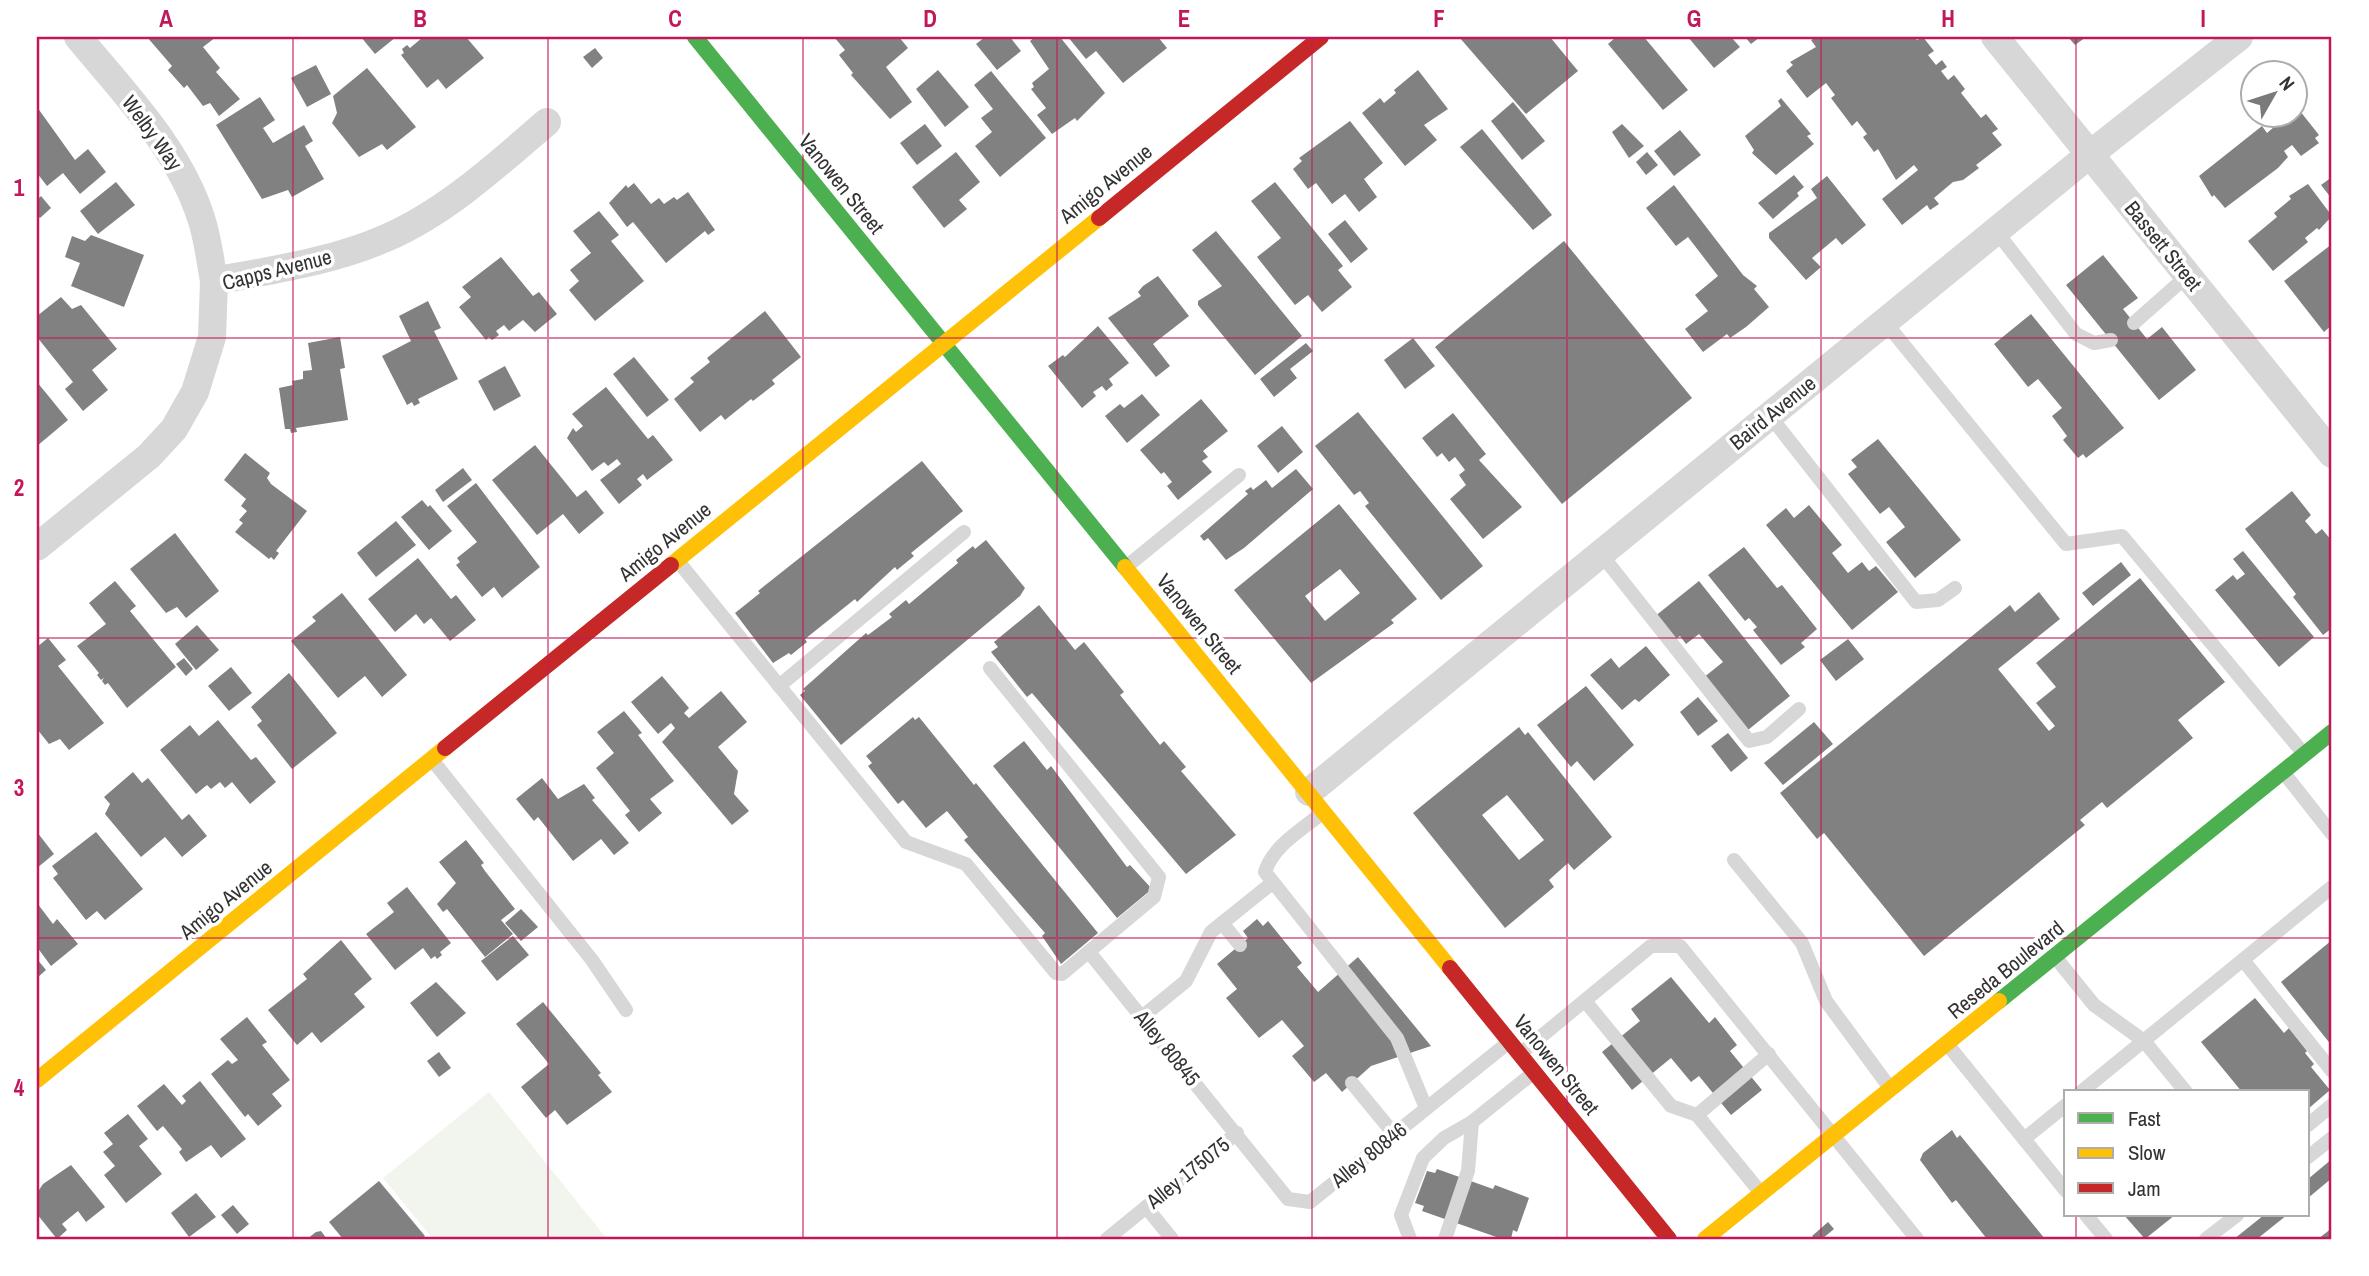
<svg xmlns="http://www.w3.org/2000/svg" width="2369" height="1276" viewBox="0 0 2369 1276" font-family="'Archivo Narrow',sans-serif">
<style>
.green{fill:#f1f5ed}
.building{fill:#818181;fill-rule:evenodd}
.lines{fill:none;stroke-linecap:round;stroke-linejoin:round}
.lane{stroke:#d7d7d7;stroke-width:14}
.street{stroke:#d7d7d7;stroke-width:28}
.fast{stroke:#4caf50;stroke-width:16}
.slow{stroke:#ffc107;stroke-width:16}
.jam{stroke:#c62828;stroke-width:16}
.grid{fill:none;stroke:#c2185b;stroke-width:2;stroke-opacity:0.55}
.labels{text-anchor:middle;stroke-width:7;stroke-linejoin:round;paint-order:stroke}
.street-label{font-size:21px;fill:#333;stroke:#fff}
.neatline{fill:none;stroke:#c2185b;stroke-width:2.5}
.grid-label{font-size:23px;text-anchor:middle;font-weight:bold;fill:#c2185b}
</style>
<rect width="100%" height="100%" fill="#fff"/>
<polygon class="green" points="489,1092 607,1239 433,1239 383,1178"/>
<g class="building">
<polygon points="147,37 216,37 203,47 220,68 216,72 240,99 219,116 210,103 203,106 187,85 184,88 168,70 172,66"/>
<polygon points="361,37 396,37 375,54"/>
<polygon points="423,37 466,37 484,58 446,89 438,79 427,88 401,55 404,53 402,49 407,45 410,48"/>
<polygon points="834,37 899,37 908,48 886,67 912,102 890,119 851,75 853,73 839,55 845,50"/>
<polygon points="985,37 1010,37 1021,51 997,70 976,44"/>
<polygon points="1035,37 1060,37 1105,93 1077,121 1075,118 1052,134 1037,115 1046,108 1031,89 1034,87 1032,83 1049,69 1030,41"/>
<polygon points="1068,37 1158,37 1167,48 1123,83 1096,51 1086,59"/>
<polygon points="1459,37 1550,37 1578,71 1526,114"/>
<polygon points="1616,37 1644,37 1688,90 1663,110 1608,44"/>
<polygon points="1688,37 1731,37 1740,47 1714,68"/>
<polygon points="1745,37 1760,37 1751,44"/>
<polygon points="1816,37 1914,37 1917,40 1923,37 1934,51 1928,55 1936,65 1942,60 1947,67 1941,71 1948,80 1954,75 1965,89 1961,93 1981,118 1986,114 1998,129 1992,133 2002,145 1976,165 1979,168 1963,180 1953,182 1934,198 1939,204 1930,210 1927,205 1902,225 1882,199 1918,170 1914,165 1896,180 1878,149 1874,152 1863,137 1867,134 1857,121 1852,126 1831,98 1835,95 1826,83 1807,98 1786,71 1793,65 1790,62 1816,47 1811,40"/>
<polygon points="2068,37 2086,37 2075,45"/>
<polygon points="595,48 603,58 592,68 583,57"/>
<polygon points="316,65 331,94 307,107 291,78"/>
<polygon points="367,68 416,127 387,150 382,144 359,157 332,123 337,113 333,96"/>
<polygon points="938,70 969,107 945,127 916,89"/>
<polygon points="1418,70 1448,109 1424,125 1437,140 1405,166 1362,113 1380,98 1384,103 1396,93 1394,90"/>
<polygon points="991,71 1046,138 1000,177 975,146 992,132 981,118 993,109 974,85"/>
<polygon points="260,97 275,120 263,128 273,143 304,125 313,141 305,146 324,179 292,197 288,190 262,199 216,125"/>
<polygon points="1781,98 1811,134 1807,136 1814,144 1776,175 1752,153 1754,150 1745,136 1781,106 1778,101"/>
<polygon points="1513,102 1545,141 1522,160 1491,121"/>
<polygon points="2296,106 2319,135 2315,138 2319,143 2301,156 2292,145 2284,151 2288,157 2278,168 2225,208 2214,195 2212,197 2199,176 2262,126 2267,133 2274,127 2269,121 2275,116 2296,116"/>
<polygon points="37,107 75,160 88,149 106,172 80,194 63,173 47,186 37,173"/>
<polygon points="1350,121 1383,163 1364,179 1377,197 1359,212 1345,194 1332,204 1316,183 1308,189 1293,169 1302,161 1299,158"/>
<polygon points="925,124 942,146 917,165 900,143"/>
<polygon points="1622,124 1644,146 1629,158 1612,132"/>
<polygon points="1482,129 1552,215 1533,230 1460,147"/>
<polygon points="1680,130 1701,155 1674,176 1654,151"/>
<polygon points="956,152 980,182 959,200 967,209 944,228 912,187"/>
<polygon points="1647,152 1658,165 1646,175 1636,162"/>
<polygon points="1794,175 1804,187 1797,193 1799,196 1773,219 1758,203"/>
<polygon points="1827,176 1866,225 1842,245 1836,238 1812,258 1821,267 1806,280 1769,238 1769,233 1817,198 1811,189"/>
<polygon points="2332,177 2332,199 2321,185"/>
<polygon points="116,182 135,205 98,234 80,211"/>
<polygon points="1275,182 1343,266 1338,270 1352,287 1322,312 1308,295 1295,305 1257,257 1281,238 1251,201"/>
<polygon points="634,183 651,204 659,198 664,204 674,197 677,200 688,192 715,230 708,235 705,231 666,263 633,222 627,227 609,203 626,185 628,188"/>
<polygon points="2308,184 2332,216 2319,230 2317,228 2305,238 2308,242 2273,271 2248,241 2277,217 2274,213 2291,199 2289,196"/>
<polygon points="1674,185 1743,275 1757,286 1754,289 1769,307 1746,327 1730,338 1727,334 1703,352 1685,329 1708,311 1695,295 1718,276 1688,237 1676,246 1646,208"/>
<polygon points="41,196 51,208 40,218 37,215 37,200"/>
<polygon points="599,211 619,235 611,241 644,281 595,321 569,290 579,281 570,270 591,253 573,231"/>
<polygon points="1345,220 1368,249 1351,263 1328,234"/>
<polygon points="1216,231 1302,336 1255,375 1198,305 1198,301 1222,286 1192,250"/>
<polygon points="91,235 144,255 124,307 71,286 80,263 65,257 72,236 85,241"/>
<polygon points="1564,241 1692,398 1562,504 1435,347"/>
<polygon points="2332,244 2332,325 2324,332 2284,281"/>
<polygon points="2103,255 2138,298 2123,309 2147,339 2162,327 2196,370 2159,400 2066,285"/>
<polygon points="501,257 533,296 539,292 557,314 535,332 523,320 509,331 504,325 496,331 499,335 492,340 489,337 486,340 459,307 471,297 462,287"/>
<polygon points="1158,276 1189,316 1153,344 1170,366 1156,377 1108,318 1141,296 1138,292 1143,286"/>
<polygon points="61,297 72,309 81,305 117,349 92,370 108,390 83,411 65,389 73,382 37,337 37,316"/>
<polygon points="428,301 441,328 434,331 458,379 418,399 420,403 414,406 412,402 407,405 382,356 411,341 399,316"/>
<polygon points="765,311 801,357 772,380 775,384 753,401 751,399 725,420 721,415 700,432 674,399 694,382 690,378 710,362 707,358"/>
<polygon points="2031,314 2124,428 2086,458 2083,454 2078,458 2063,440 2067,436 2052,416 2062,408 2038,379 2028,387 1994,344"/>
<polygon points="1098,326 1129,363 1109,379 1113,385 1106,391 1102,386 1093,392 1096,396 1082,408 1048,366 1063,355 1065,357"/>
<polygon points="340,337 345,368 340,369 348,420 296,428 297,432 291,433 290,429 285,429 279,388 293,385 292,381 303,379 303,371 312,370 308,343"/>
<polygon points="1413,338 1435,366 1405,389 1384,360"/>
<polygon points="1306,343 1313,351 1290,369 1297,378 1274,397 1260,379"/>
<polygon points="634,357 669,400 647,417 613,374"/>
<polygon points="505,366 521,396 494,411 478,381"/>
<polygon points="37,382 68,420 37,446"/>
<polygon points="606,387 648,439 653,435 673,460 647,480 643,474 637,479 642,485 619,504 600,480 621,464 617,459 608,466 604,462 592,471 567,438 573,428 576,432 583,426 572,414"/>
<polygon points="1142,394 1160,415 1127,443 1105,416 1120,404 1124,408"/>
<polygon points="1201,399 1228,431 1203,451 1208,457 1202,461 1212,472 1178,500 1167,486 1172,482 1164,472 1161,474 1140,450"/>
<polygon points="1358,412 1483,566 1441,600 1365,506 1369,503 1360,491 1354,495 1315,446"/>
<polygon points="1453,413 1486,454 1479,460 1522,507 1483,539 1450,499 1466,485 1459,475 1465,470 1455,457 1449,462 1442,453 1437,457 1422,438"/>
<polygon points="1282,426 1303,452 1278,473 1257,446"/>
<polygon points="1878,439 1961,540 1915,578 1886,542 1905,527 1889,507 1880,514 1848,474 1857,467 1851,460"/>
<polygon points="535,445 577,497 586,490 604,513 579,534 563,514 537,535 492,480"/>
<polygon points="245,453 270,473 267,478 271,484 307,511 276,551 279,553 274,560 271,557 269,559 235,532 243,523 239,520 247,511 241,506 246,499 224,480"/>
<polygon points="922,461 963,511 911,553 914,556 897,570 895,567 857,602 855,599 805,639 807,642 791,655 789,653 773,663 735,613 760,593 758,591"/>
<polygon points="463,468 472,480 443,502 435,490"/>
<polygon points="1296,469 1313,489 1244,548 1226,560 1208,538 1204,541 1200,536 1248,494 1245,491 1251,487 1253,490 1266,480 1272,488"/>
<polygon points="476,483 540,567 502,598 494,587 482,597 456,565 460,562 457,558 477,542 447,506"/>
<polygon points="2292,491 2311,515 2305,521 2316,534 2322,529 2332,541 2332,628 2323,635 2293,597 2296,594 2245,529"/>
<polygon points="422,500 428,507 430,505 452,531 429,550 401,517"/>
<path d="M 1339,504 L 1417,599 L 1391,620 L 1394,623 L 1311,683 L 1234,590 ZM 1340,569 L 1360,593 L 1325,621 L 1305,596 Z"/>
<polygon points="1809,505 1842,545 1832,553 1848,573 1862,562 1869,571 1876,566 1898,592 1852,630 1766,525 1786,508 1794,518"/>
<polygon points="396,521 416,545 376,577 357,553"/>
<polygon points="175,533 219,591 186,618 177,607 166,613 130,569"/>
<polygon points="986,540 1025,588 1020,596 841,745 800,695 805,691 803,689 866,633 868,635 892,617 889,614 906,600 909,604 958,563 956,560 973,546 975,549"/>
<polygon points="1744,547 1777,588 1782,585 1817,629 1801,643 1805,647 1781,665 1753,630 1757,627 1749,618 1745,621 1708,575"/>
<polygon points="2243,551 2314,637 2279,667 2215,590 2233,575 2237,580 2245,574 2233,559"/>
<polygon points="418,558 451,599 456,595 476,620 450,641 431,618 424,624 416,614 395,632 368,599"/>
<polygon points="2121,562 2131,575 2093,606 2082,593"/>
<polygon points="2140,578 2225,682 2178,720 2193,738 2107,808 2102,802 2080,820 2085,825 1924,956 1824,833 1817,839 1780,793 2010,605 2015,612 2039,592 2060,619 1998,669 2049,731 2055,726 2036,703 2056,687 2036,663"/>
<polygon points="115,581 136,606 130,611 176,667 127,708 108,683 105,685 102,681 104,678 101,680 97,675 99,673 77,646 106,624 89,603"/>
<polygon points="1699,581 1790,696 1748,730 1703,678 1723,662 1699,634 1686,644 1680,636 1674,640 1654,617"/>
<polygon points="342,593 407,675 382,697 365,676 338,698 291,641 316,621 312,617"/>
<polygon points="1039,605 1075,650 1084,642 1124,692 1120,695 1160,745 1164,741 1186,767 1181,771 1236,835 1186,874 1032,693 1027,697 991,652 998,647 994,642"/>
<polygon points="197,625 219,650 196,670 175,644"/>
<polygon points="48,638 66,660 58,666 104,723 69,750 60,739 49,744 37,729 37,647"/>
<polygon points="1848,639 1864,659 1836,681 1820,660"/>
<polygon points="1646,646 1670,675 1639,702 1635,699 1622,710 1590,675 1611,658 1619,668"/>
<polygon points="184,658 193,669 186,676 176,664"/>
<polygon points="231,667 252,693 229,711 208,686"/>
<polygon points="289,673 337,733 292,769 257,725 262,721 251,707"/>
<polygon points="662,676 689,708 684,713 689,718 721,691 747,722 718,747 738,771 734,794 749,811 732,825 662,742 675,728 671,723 658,734 631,702"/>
<polygon points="1586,686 1634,745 1594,781 1577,761 1571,767 1537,725"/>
<polygon points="1698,697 1718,721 1698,736 1680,712"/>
<polygon points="624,711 642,733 638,735 674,781 650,799 662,813 639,832 625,815 630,811 596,768 614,753 597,732"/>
<polygon points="913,717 915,720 919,717 974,785 976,783 1098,933 1061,964 1042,936 1045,933 964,840 968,837 947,811 926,828 903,800 898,804 868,766 872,763 866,756"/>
<polygon points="218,720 251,760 256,757 276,782 250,804 232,782 225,788 220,782 211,789 207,785 196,794 160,750 190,725 199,736"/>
<polygon points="1814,722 1833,744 1783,785 1764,763"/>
<path d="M 1519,727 L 1525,735 L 1528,732 L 1612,837 L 1574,870 L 1568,863 L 1549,880 L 1554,887 L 1505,928 L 1413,813 ZM 1507,795 L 1544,840 L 1519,860 L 1482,815 Z"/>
<polygon points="1728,733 1748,758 1731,772 1711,746"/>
<polygon points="1024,741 1047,770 1051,766 1127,867 1130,865 1152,889 1117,918 993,766"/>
<polygon points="133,772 142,783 148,778 182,820 189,814 207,836 182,857 165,837 141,857 105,814 110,804 104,797"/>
<polygon points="542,778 558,799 584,784 595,798 592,800 629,843 614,855 601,839 573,861 538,817 534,821 516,799"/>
<polygon points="37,832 54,854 37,868"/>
<polygon points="96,832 143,889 105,920 97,911 86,920 53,878 58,874 52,866"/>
<polygon points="466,840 484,863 481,865 485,871 515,909 501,920 513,934 485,957 447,909 443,912 437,904 456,883 439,862"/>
<polygon points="407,887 451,943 440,952 442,955 437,959 435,956 431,959 423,948 395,970 366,934 394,912 387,903"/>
<polygon points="37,903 53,924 57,919 78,944 51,966 37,947"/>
<polygon points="521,909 538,927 521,941 505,923"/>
<polygon points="1257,919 1263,926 1268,921 1302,963 1297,967 1318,992 1358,957 1431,1046 1371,1066 1342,1092 1326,1073 1314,1082 1292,1056 1304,1046 1282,1020 1259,1038 1226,998 1237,989 1217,964 1248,938 1243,931"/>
<polygon points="513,936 529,955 497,981 481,961"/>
<polygon points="341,940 372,979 354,994 365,1007 321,1043 312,1032 297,1045 268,1010 307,979 303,974"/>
<polygon points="2332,940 2332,1046 2281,982"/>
<polygon points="37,959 46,970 37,978"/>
<polygon points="1671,977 1709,1023 1715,1017 1737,1045 1730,1051 1762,1090 1731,1115 1699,1076 1691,1082 1671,1058 1632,1090 1602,1052 1640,1021 1631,1009"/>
<polygon points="436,982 466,1013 437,1037 410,1003"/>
<polygon points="2255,998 2284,1033 2289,1028 2307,1051 2305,1053 2314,1064 2311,1067 2330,1090 2308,1109 2308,1092 2242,1092 2201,1042"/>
<polygon points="543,1002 601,1073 598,1075 612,1092 567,1125 555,1110 546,1118 521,1087 549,1064 516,1024"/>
<polygon points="247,1017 267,1042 262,1045 290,1080 272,1094 282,1106 258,1126 248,1114 245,1117 211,1074 228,1060 232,1064 238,1060 220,1039"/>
<polygon points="439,1052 451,1068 439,1077 427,1061"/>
<polygon points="200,1081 246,1139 221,1158 211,1145 186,1162 179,1152 182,1149 163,1126 157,1131 137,1106 164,1084 182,1105 186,1101 182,1096"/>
<polygon points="128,1114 148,1139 139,1146 162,1174 126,1203 104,1175 115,1166 103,1152 113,1144 104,1133"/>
<polygon points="1952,1130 1957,1138 1960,1135 2045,1239 1987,1239 1956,1200 1952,1203 1920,1160 1923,1153"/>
<polygon points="2332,1159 2332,1178 2308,1198 2308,1179"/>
<polygon points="71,1165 105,1207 86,1222 78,1211 62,1224 67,1230 57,1239 37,1214 37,1193 43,1184"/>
<polygon points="1437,1169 1493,1189 1495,1185 1529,1198 1517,1232 1513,1230 1511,1239 1502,1239 1422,1211 1424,1206 1415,1203 1427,1171 1435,1173"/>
<polygon points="379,1181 425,1236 422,1239 343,1239 329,1222"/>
<polygon points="196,1193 216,1217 189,1237 171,1213"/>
<polygon points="233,1205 249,1224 237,1234 221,1215"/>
<polygon points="2124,1215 2175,1215 2145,1239"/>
<polygon points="2264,1215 2287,1215 2257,1239 2234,1239"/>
<polygon points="1828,1222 1834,1229 1822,1239 1815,1239 1812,1236"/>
<polygon points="2332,1228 2332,1239 2318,1239"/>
<polygon points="321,1231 327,1239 307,1239 316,1232"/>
</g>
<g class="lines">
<g class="lane">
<polyline points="1996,231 2076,334 2094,343 2111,340"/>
<polyline points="1885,322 2066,544 2122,536 2304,754"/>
<polyline points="2134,323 2187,276"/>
<polyline points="1770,416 1916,602 1938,600 1955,588"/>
<polyline points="1601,554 1749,741 1767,737 1799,709"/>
<polyline points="677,560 906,842 966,864 1056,973 1062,974 1154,897 1159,877 990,668"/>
<polyline points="1126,567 1239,475"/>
<polyline points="779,686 964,532"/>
<polyline points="433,761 592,960 626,1010"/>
<polyline points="2284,773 2332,834"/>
<path d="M 1321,814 C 1301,830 1273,846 1265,872 L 1397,1038 L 1426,1108"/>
<polyline points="1734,860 1802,943 1826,1001 1890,1088"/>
<polyline points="1222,923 1240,945"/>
<polyline points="1089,952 1288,1199 1310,1202 1509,1042"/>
<polyline points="2056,958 2094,1005 2144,1041 2186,1092"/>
<polyline points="2243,960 2332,1071"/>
<polyline points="1585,1001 1671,1106 1697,1115 1761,1193"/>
<polyline points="1142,1017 1186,981 1211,932 1272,883"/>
<polyline points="1948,1045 2024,1139"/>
<polyline points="1521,1053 1651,946 1680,946 1917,1239"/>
<polyline points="1352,1083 1394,1134"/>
<polyline points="2081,1092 2332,887"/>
<polyline points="2066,1105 2024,1139 2066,1191"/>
<polyline points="1697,1115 1769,1054"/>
<polyline points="2308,1125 2332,1105"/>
<polyline points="2308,1157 2332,1138"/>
<polyline points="1146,1207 1172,1239"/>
<polyline points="2086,1215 2106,1239"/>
<polyline points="1107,1239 1237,1133"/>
<polyline points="1410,1239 1401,1215 1423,1158 1444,1138 1472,1122 1533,1073"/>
<polyline points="1445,1239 1468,1171 1472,1122"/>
<polyline points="2206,1239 2237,1215"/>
</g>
<g class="street">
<path d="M 78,37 C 123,92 179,148 201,218 C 208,238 210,260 214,281"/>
<polyline points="1995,37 2332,454"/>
<path d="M 37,547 L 149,456 L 174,429 L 195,392 L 212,337 L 214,281 C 272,270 331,262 386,238 C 446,212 498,164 547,122"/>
<polyline points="1309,792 2089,155 2239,37"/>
</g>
<g class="fast">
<polyline points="695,37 1125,567"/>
<polyline points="1999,1001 2332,732"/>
</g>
<g class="slow">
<polyline points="671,565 1099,218"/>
<polyline points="1125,567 1450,968"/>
<polyline points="37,1080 445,748"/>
<polyline points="1705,1239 1999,1001"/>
</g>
<g class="jam">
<polyline points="1099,218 1321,37"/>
<polyline points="445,748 671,565"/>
<polyline points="1450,968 1669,1239"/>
</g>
</g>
<path class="grid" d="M 293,37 L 293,1239M 548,37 L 548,1239M 803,37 L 803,1239M 1057,37 L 1057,1239M 1312,37 L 1312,1239M 1567,37 L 1567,1239M 1821,37 L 1821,1239M 2076,37 L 2076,1092M 37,338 L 2332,338M 37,638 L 2332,638M 37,938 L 2332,938M 2076,1215 L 2076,1239"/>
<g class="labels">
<g class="street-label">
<text transform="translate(152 133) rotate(54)" y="7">Welby Way</text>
<text transform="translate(841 184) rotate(51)" y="7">Vanowen Street</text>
<text transform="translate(1106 184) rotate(-39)" y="7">Amigo Avenue</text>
<text transform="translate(2163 246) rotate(51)" y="7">Bassett Street</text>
<text transform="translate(277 270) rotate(-14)" y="7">Capps Avenue</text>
<text transform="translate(1773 413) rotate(-39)" y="7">Baird Avenue</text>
<text transform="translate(665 542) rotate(-39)" y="7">Amigo Avenue</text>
<text transform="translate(1199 624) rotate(51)" y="7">Vanowen Street</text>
<text transform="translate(226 900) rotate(-39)" y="7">Amigo Avenue</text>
<text transform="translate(2006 970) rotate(-39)" y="7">Reseda Boulevard</text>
<text transform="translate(1167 1048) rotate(51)" y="7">Alley 80845</text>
<text transform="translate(1556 1065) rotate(51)" y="7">Vanowen Street</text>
<text transform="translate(1369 1155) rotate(-39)" y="7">Alley 80846</text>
<text transform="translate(1188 1173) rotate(-39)" y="7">Alley 175075</text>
</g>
</g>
<rect width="2369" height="1276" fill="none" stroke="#ffffff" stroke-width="77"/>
<rect x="2064" y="1090" width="245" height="126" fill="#ffffff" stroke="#adadad" stroke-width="2"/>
<rect x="2078" y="1113" width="35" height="10" fill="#4caf50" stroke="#adadad" stroke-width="2"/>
<text x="2128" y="1126" font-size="21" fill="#333333">Fast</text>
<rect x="2078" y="1148" width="35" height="10" fill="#ffc107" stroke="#adadad" stroke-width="2"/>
<text x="2128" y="1160" font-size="21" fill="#333333">Slow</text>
<rect x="2078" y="1183" width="35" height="10" fill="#c62828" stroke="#adadad" stroke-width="2"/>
<text x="2128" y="1196" font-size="21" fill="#333333">Jam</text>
<g transform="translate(2274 94) rotate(51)"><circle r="33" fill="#ffffff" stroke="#adadad" stroke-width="2"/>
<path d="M0-5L12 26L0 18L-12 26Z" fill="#7a7a7a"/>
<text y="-10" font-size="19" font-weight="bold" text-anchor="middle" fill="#333333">N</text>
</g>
<rect x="38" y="38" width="2292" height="1200" class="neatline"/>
<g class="grid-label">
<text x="166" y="27">A</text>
<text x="420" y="27">B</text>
<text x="675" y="27">C</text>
<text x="930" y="27">D</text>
<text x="1184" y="27">E</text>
<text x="1439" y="27">F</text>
<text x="1694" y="27">G</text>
<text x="1948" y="27">H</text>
<text x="2203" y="27">I</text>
<text x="19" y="196">1</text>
<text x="19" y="496">2</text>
<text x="19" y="796">3</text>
<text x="19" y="1096">4</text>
</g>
</svg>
